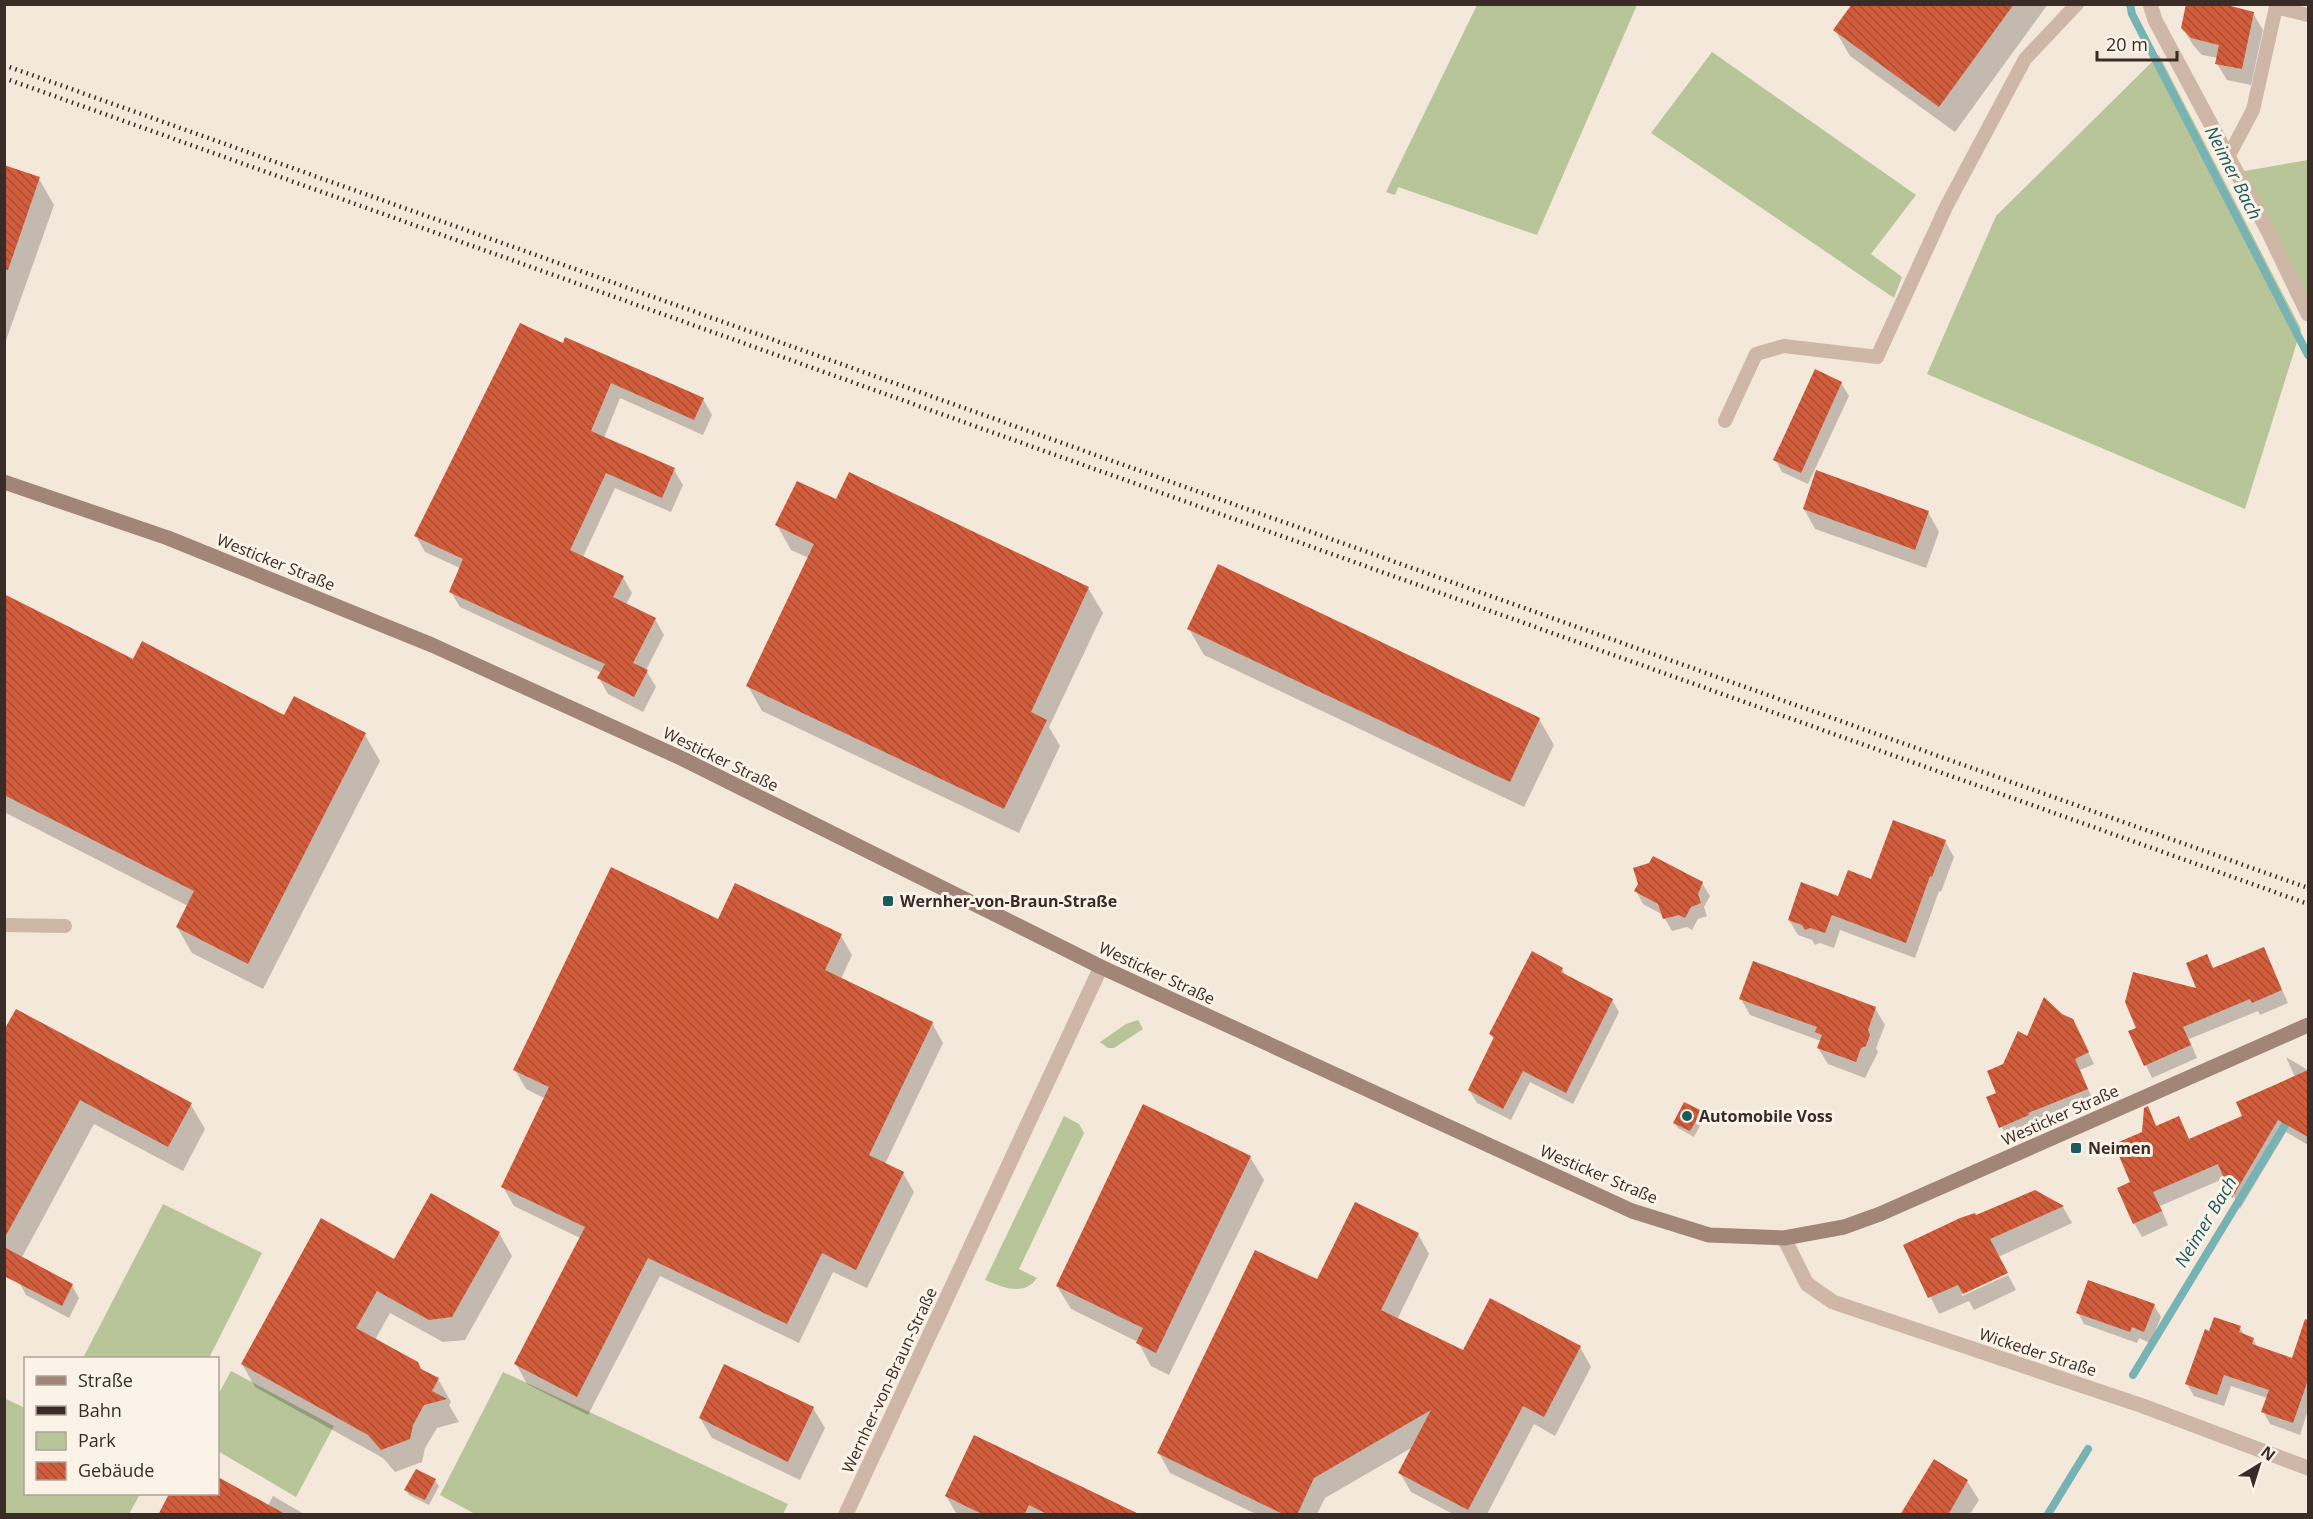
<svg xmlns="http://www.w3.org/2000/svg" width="2313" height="1519" viewBox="0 0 2313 1519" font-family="'Open Sans',sans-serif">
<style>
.green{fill:#b7c599}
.shadow{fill:#0003}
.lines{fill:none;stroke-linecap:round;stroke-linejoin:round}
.stream{stroke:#77b3b4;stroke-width:8}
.building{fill:url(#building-back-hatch)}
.lane{stroke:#ceb7a6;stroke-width:14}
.street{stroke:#ceb7a6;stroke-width:15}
.secondary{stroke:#a18577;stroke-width:15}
.rail{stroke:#392c27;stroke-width:4.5;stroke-dasharray:1.5 4.5;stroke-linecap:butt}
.poi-dot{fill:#195b5e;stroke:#fbf2e8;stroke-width:2}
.labels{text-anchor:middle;stroke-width:6;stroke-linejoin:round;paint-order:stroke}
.street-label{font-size:16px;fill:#392c27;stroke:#fbf2e8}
.poi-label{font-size:16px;font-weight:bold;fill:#392c27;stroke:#fbf2e8;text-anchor:start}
.water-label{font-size:18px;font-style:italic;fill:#195b5e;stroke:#fbf2e8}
</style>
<defs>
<pattern id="building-back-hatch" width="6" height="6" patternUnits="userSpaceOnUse" patternTransform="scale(1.5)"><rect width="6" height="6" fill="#d15d3c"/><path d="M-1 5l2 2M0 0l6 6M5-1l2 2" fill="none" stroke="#ab4d32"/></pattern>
</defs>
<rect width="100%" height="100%" fill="#f4e8db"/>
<g class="green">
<polygon points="1477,5 1637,5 1537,235 1398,187 1395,195 1386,192"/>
<polygon points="1712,52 1916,195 1871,254 1902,277 1894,298 1651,133"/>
<polygon points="2159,55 2301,329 2245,509 1927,374 1996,216"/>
<polygon points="2308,160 2308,310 2239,172"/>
<polygon points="1138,1020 1143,1029 1114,1048 1108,1048 1100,1042 1126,1024"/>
<path d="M 1064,1116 L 1079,1124 L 1084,1133 L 1019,1269 L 1037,1278 C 1024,1297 1002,1287 985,1280 Z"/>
<polygon points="163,1204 262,1253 209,1358 83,1358"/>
<polygon points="231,1371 334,1426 296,1497 218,1451 218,1395"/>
<polygon points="503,1372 788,1504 783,1514 475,1514 440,1495"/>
<polygon points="4,1398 25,1408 26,1494 140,1494 129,1514 5,1514"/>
</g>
<g class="shadow">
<polygon points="1854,4 2048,4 1955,132 1850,56 1835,30"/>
<polygon points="2187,4 2230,4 2230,8 2253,13 2263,30 2251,85 2227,80 2217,64 2218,58 2202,55 2193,45 2183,28"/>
<polygon points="4,167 39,179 54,205 4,346"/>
<polygon points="563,345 703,399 712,415 703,435 620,398 604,438 674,470 683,485 671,512 615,488 583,557 623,577 632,593 626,605 655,619 664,635 646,670 656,687 643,712 608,694 599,678 602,673 460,607 451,592 460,568 425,552 416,536"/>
<polygon points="1841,383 1849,396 1808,484 1782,472 1775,459"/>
<polygon points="837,501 1088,588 1103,613 1049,727 1060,746 1019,833 762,711 748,686 809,558 791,550 777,525"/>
<polygon points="1804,509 1928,512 1939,532 1926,568 1815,529"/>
<polygon points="4,595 133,661 285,717 365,735 380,761 263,989 192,953 177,927 188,906 4,812"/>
<polygon points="1189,629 1539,719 1554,745 1524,807 1204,655"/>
<polygon points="1945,841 1954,857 1941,892 1939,891 1915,958 1840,930 1834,948 1820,943 1815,945 1812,940 1798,935 1789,920 1839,898"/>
<polygon points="1702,883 1710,896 1704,907 1707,916 1698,919 1692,930 1687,927 1672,931 1663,915 1643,904 1636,891"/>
<polygon points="719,921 841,936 852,955 841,979 932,1023 943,1043 885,1164 903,1173 914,1192 867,1288 833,1272 799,1343 660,1276 588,1415 527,1384 516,1364 580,1238 514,1206 503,1187 546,1099 526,1089 515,1070"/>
<polygon points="2264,949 2288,1003 2260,1015 2258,1011 2189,1039 2197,1058 2152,1078 2130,1032 2198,990 2206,956 2214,969"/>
<polygon points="1562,969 1567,977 1612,1000 1619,1012 1573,1104 1530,1082 1511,1120 1477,1103 1469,1090 1494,1041 1491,1034"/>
<polygon points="1741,999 1875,1008 1885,1025 1876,1048 1878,1052 1865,1078 1828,1064 1818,1048 1821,1041 1750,1015"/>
<polygon points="2078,1031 2094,1064 2080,1070 2093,1100 2033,1125 2034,1126 2007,1138 1988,1098 1998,1094 2004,1065 2028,1038"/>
<polygon points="4,1033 191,1105 205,1129 183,1171 94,1124 15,1270 4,1264"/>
<polygon points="2286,1057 2308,1070 2308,1145 2286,1132 2240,1209 2225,1178 2160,1206 2168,1225 2142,1237 2134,1223 2132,1183 2147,1108 2157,1127 2189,1141 2244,1117 2295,1077"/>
<polygon points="1701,1112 1704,1118 1694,1137 1678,1128 1674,1123"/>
<polygon points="1250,1157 1264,1180 1169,1375 1151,1366 1138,1342 1071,1309 1057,1286"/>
<polygon points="2035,1192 2063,1207 2072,1223 1998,1257 2006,1272 1962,1293 1962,1296 2008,1275 2016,1290 1974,1310 1969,1301 1939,1314 1905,1246"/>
<polygon points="499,1233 512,1256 465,1340 443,1342 390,1313 375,1340 438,1379 451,1402 449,1405 459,1422 437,1428 425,1448 422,1462 395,1472 383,1458 255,1387 242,1364 395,1261"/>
<polygon points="1418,1234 1429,1254 1397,1320 1464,1352 1580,1347 1591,1367 1555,1436 1534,1424 1487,1514 1453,1514 1411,1492 1400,1473 1413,1447 1325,1498 1317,1514 1256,1514 1170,1473 1159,1453 1317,1281"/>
<polygon points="19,1282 72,1285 79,1298 69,1318 26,1295"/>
<polygon points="2154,1305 2161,1317 2150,1343 2139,1338 2137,1343 2084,1324 2078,1313"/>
<polygon points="2240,1328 2245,1336 2253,1339 2258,1348 2293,1360 2304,1328 2308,1330 2308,1410 2300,1435 2270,1424 2263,1411 2267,1398 2231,1386 2224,1406 2194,1396 2187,1384 2210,1333"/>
<polygon points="813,1408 825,1428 800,1480 712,1438 700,1418"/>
<polygon points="218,1478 256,1499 264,1513 273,1496 304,1514 159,1514 171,1494 218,1494"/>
<polygon points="435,1481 439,1486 429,1505 409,1495 406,1490"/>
<polygon points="1967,1481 1979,1500 1970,1514 1902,1514"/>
<polygon points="946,1496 1119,1514 960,1514 956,1513"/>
</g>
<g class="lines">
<g class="stream">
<polyline points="2130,4 2132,14 2308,355"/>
<polyline points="2133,1375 2291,1115"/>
<polyline points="2048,1514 2088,1449"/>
</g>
</g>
<g class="building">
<polygon points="1852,4 2014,4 1939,107 1833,30"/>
<polygon points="2186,4 2223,4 2254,12 2242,69 2215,64 2219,45 2191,38 2181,28"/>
<polygon points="4,165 40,177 8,270 4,270"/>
<polygon points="520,323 563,343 565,337 704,398 694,420 611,383 591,431 675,468 662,498 606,473 570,550 624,576 613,597 656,618 633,663 648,670 634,697 597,678 605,664 449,592 463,559 414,536"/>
<polygon points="1815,369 1842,382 1801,473 1773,460"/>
<polygon points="1816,470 1929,511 1915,550 1803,509"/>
<polygon points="849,472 1089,587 1031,712 1047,720 1004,809 746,686 814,544 775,525 797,481 836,499"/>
<polygon points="1218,564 1540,718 1510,782 1187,629"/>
<polygon points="4,594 133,659 142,641 284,715 294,696 366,733 248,964 176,927 194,891 4,795"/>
<polygon points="1893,820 1946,840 1932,877 1930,876 1906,943 1832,915 1825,933 1810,928 1805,930 1802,925 1788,920 1801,882 1838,896 1848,870 1871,879"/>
<polygon points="1653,856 1703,882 1698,894 1701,903 1691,907 1685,918 1679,915 1663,919 1658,904 1634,891 1638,884 1633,868 1649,863"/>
<polygon points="611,867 718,919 735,883 842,934 825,970 933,1022 869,1155 904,1172 856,1270 822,1253 787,1324 648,1258 577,1397 514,1364 585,1227 501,1187 549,1087 513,1070"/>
<polygon points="2264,947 2282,990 2252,1003 2250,999 2183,1027 2191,1045 2144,1066 2128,1031 2136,1028 2125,1002 2133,972 2196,988 2186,963 2207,954 2213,968"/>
<polygon points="1532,951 1563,968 1561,972 1613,999 1566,1093 1523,1071 1503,1109 1468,1090 1494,1037 1489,1034"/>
<polygon points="1753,961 1876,1007 1868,1030 1870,1035 1866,1046 1861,1048 1856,1062 1817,1048 1822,1035 1815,1032 1817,1027 1739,999"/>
<polygon points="2044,997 2062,1014 2073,1019 2089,1052 2075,1059 2088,1089 2028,1113 2029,1115 1999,1128 1986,1097 1996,1093 1987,1071 2003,1064 2018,1031 2027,1036"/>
<polygon points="16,1009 192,1103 168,1147 80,1100 4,1239 4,1030"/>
<polygon points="2308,1070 2308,1137 2278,1120 2232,1198 2218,1164 2153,1192 2162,1211 2133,1224 2117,1188 2130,1182 2114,1144 2142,1132 2144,1108 2148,1106 2156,1126 2179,1116 2189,1139 2242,1116 2236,1102"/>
<polygon points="1684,1102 1702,1111 1690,1131 1673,1123"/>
<polygon points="1143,1104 1251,1156 1156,1353 1136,1343 1143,1328 1056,1286"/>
<polygon points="2035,1190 2064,1206 1990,1239 2008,1273 1963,1294 1958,1285 1928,1298 1903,1245 1960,1218 1975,1213 1976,1215"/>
<polygon points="431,1193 500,1232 452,1317 429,1320 377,1291 356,1328 418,1362 421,1369 439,1378 432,1391 447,1399 424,1405 413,1425 410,1439 381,1450 368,1435 241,1364 321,1218 394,1259"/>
<polygon points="1355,1202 1419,1233 1381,1310 1463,1350 1490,1298 1581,1346 1544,1417 1523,1406 1468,1510 1398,1473 1431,1410 1314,1478 1297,1515 1285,1515 1157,1453 1255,1250 1317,1279"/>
<polygon points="4,1247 73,1284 62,1306 4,1276"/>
<polygon points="2088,1280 2155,1304 2144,1332 2132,1327 2130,1332 2076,1313"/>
<polygon points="2214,1317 2241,1326 2239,1332 2254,1338 2252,1344 2292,1358 2305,1319 2308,1320 2308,1380 2293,1423 2261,1412 2269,1390 2224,1375 2217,1395 2185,1384 2205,1329 2209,1331"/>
<polygon points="724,1364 814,1407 788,1462 699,1418"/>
<polygon points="974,1435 1045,1469 1141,1515 1049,1515 1029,1505 1024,1515 984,1515 945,1496"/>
<polygon points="1934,1459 1968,1480 1948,1515 1900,1515"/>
<polygon points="416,1469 436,1479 425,1500 404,1490"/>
<polygon points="218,1477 287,1515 158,1515 169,1494 218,1494"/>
</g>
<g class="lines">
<g class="lane">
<polyline points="2228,157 2253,110 2276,7 2308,15"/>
<polyline points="1725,421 1756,354 1784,346 1877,357 1946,207 2025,59 2077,4"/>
<polyline points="4,925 65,926"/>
</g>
<g class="street">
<polyline points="2150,4 2155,20 2268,231 2308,314"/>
<polyline points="1784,1238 1807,1284 1833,1302 2143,1406 2308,1468"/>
<polyline points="846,1514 1101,967"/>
</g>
<polyline class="secondary" points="4,482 168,538 432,645 681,758 1101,967 1632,1211 1709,1235 1784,1238 1844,1227 1880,1214 2308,1025"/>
<g class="rail">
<polyline points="4,65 2308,888"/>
<polyline points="4,78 2308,904"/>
</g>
</g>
<g class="poi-dot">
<rect x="882" y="895" width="12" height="12" rx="3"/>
<circle cx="1687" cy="1116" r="6"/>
<rect x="2070" y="1142" width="12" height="12" rx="3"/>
</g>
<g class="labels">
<g class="street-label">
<text transform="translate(276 562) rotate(22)" y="6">Westicker Straße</text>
<text transform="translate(721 759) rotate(26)" y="6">Westicker Straße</text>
<text transform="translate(1157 973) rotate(25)" y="6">Westicker Straße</text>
<text transform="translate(2060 1115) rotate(-24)" y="6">Westicker Straße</text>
<text transform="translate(1599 1174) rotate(23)" y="6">Westicker Straße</text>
<text transform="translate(2038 1352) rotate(18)" y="6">Wickeder Straße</text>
<text transform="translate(889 1380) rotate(-65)" y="6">Wernher-von-Braun-Straße</text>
</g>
<g class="poi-label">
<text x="900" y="907">Wernher-von-Braun-Straße</text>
<text x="1699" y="1122">Automobile Voss</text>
<text x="2088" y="1154">Neimen</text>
</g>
<g class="water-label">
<text transform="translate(2233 173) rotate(63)" y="6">Neimer Bach</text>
<text transform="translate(2206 1222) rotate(-59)" y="6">Neimer Bach</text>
</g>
</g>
<rect width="2313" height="1519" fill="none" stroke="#392c27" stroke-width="12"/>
<rect x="24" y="1357" width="195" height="138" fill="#fbf2e8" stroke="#ada39b" stroke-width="1.5"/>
<rect x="36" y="1376" width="30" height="9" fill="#a18577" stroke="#ada39b" stroke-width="1.5"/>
<text x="78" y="1387" font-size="18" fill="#392c27">Straße</text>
<rect x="36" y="1406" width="30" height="9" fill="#392c27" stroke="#ada39b" stroke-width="1.5"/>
<text x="78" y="1417" font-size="18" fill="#392c27">Bahn</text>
<rect x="36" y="1432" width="30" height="18" fill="#b7c599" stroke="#ada39b" stroke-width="1.5"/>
<text x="78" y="1447" font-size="18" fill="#392c27">Park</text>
<rect x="36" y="1462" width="30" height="18" fill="url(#building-back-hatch)" stroke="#ada39b" stroke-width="1.5"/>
<text x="78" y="1477" font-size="18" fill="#392c27">Gebäude</text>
<g transform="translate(2259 1465) rotate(38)" stroke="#fbf2e8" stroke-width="4.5" paint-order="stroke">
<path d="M0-4.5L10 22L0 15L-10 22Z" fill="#392c27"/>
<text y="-9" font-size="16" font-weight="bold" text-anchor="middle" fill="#392c27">N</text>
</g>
<path d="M2097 51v9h80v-9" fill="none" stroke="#392c27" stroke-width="3"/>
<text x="2106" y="51" font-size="18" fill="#392c27" stroke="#fbf2e8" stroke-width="4.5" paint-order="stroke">20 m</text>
</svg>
